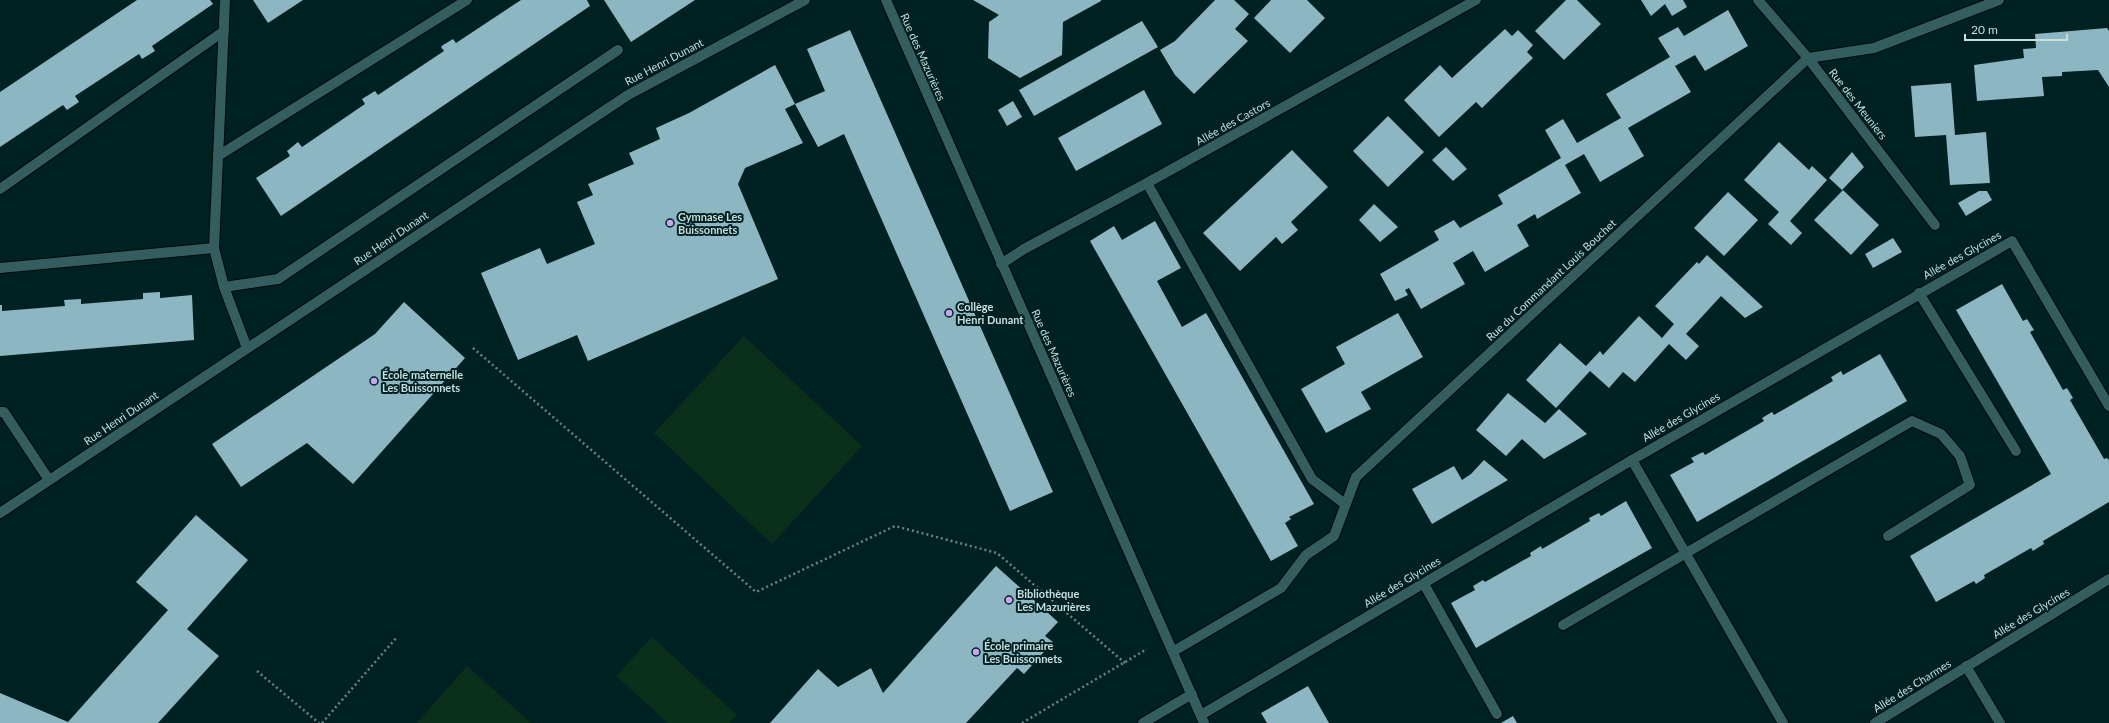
<svg xmlns="http://www.w3.org/2000/svg" width="2109" height="723" viewBox="0 0 2109 723" font-family="Lato,sans-serif">
<style>
.green{fill:#0a301b}
.building{fill:#8db6c3}
.lines{fill:none;stroke-linecap:round;stroke-linejoin:round}
.minor-casing{stroke:#00090a;stroke-width:12}
.path{stroke:#688484;stroke-width:2.5;stroke-dasharray:2 3;stroke-linecap:butt}
.minor{stroke:#335d5e;stroke-width:10}
.poi-dot{fill:#c6a6f0;stroke:#002122;stroke-width:1.5}
.labels{text-anchor:middle;stroke-width:4;stroke-linejoin:round;paint-order:stroke}
.street-label{font-size:11px;fill:#c8dfdf;stroke:#002122}
.poi-label{font-size:11px;font-weight:bold;fill:#c8dfdf;stroke:#002122;text-anchor:start}
</style>
<rect width="100%" height="100%" fill="#002122"/>
<g class="green">
<polygon points="744,336 862,446 772,544 654,433"/>
<polygon points="652,637 737,715 730,723 668,723 616,676"/>
<polygon points="467,666 531,723 417,723"/>
</g>
<g class="building">
<polygon points="137,0 210,0 213,4 152,46 155,51 142,59 139,54 75,96 79,102 67,110 63,105 0,147 0,92"/>
<polygon points="253,0 303,0 268,23"/>
<polygon points="521,0 587,0 590,6 281,216 256,178 290,156 287,151 298,142 302,147 365,104 362,99 375,91 378,95 444,51 441,47 443,45 453,39 456,43"/>
<polygon points="604,0 695,0 631,42"/>
<polygon points="973,0 1101,0 1101,1 1063,22 1062,55 1020,78 988,58 989,22 999,15"/>
<polygon points="1215,0 1234,0 1249,14 1235,29 1248,41 1194,94 1175,75 1160,50 1175,41"/>
<polygon points="1271,0 1307,0 1325,18 1290,53 1254,18"/>
<polygon points="1566,0 1577,0 1601,24 1564,60 1535,31"/>
<polygon points="1641,0 1683,0 1687,7 1672,16 1665,4 1651,16"/>
<polygon points="1728,10 1748,46 1705,71 1695,55 1675,66 1691,92 1628,128 1644,156 1600,182 1584,154 1565,165 1581,193 1537,219 1535,214 1517,225 1529,246 1485,272 1473,251 1453,263 1465,284 1421,309 1409,288 1405,290 1408,295 1395,301 1380,274 1439,240 1434,231 1454,220 1460,228 1503,204 1498,195 1561,158 1545,130 1563,119 1577,143 1621,118 1606,94 1670,57 1658,38 1678,27 1684,36"/>
<polygon points="1142,21 1158,47 1034,116 1019,90"/>
<polygon points="2107,28 2109,31 2109,87 2098,70 2062,72 2062,76 2042,77 2044,96 1977,101 1974,65 2024,58 2023,49 2036,48 2035,34"/>
<polygon points="1505,29 1512,36 1518,30 1533,45 1527,52 1533,58 1482,108 1476,102 1439,137 1404,100 1440,65 1452,78"/>
<polygon points="850,30 1053,492 1010,511 844,134 818,147 795,104 825,91 807,49"/>
<polygon points="775,65 795,104 785,109 803,143 745,168 738,184 778,279 588,361 577,335 518,360 481,273 540,248 547,264 595,244 577,202 593,195 588,184 634,164 629,153 660,139 656,128 689,113"/>
<polygon points="1951,83 1955,135 1986,132 1990,183 1950,185 1946,135 1915,137 1911,86"/>
<polygon points="1144,90 1162,124 1076,171 1058,138"/>
<polygon points="1013,101 1022,117 1007,126 998,110"/>
<polygon points="1388,116 1424,152 1388,187 1353,151"/>
<polygon points="1779,142 1809,170 1812,166 1827,180 1790,221 1802,233 1791,245 1768,224 1779,212 1744,180"/>
<polygon points="1446,147 1467,169 1453,181 1432,160"/>
<polygon points="1292,150 1328,187 1291,222 1298,230 1282,244 1276,237 1240,271 1203,233"/>
<polygon points="1852,152 1864,167 1842,190 1829,178"/>
<polygon points="1843,190 1879,225 1851,255 1814,220"/>
<polygon points="1979,191 1987,191 1992,200 1966,216 1958,203"/>
<polygon points="1728,192 1758,220 1724,256 1694,228"/>
<polygon points="1374,204 1398,227 1380,242 1359,220"/>
<polygon points="1155,221 1181,268 1157,281 1182,327 1206,313 1314,504 1289,517 1291,519 1285,523 1298,546 1271,561 1090,241 1114,226 1122,240"/>
<polygon points="1893,238 1902,252 1873,268 1865,254"/>
<polygon points="1707,255 1763,307 1745,318 1721,296 1686,334 1699,346 1686,360 1669,344 1635,382 1623,372 1609,388 1590,371 1556,408 1526,380 1560,343 1586,366 1600,351 1603,355 1639,316 1662,338 1674,324 1655,306 1697,262 1699,264"/>
<polygon points="2002,284 2023,321 2027,319 2034,330 2030,332 2063,390 2067,388 2073,398 2070,400 2104,459 2107,458 2109,460 2109,502 2043,541 2044,544 2036,549 2033,551 2031,548 1984,575 1985,578 1976,584 1974,581 1936,602 1910,556 2051,474 1956,310"/>
<polygon points="160,292 160,298 192,295 194,340 0,356 0,305 2,305 2,311 65,306 64,300 81,299 81,304 143,299 143,293"/>
<polygon points="404,302 465,358 353,484 307,443 241,487 212,444 375,334"/>
<polygon points="1398,313 1423,357 1361,392 1371,409 1326,433 1301,389 1345,364 1336,347"/>
<polygon points="1880,354 1907,401 1697,522 1670,475 1694,462 1691,458 1703,452 1705,455 1764,421 1762,418 1772,412 1774,415 1833,381 1831,377 1833,376 1841,371 1843,375"/>
<polygon points="1508,393 1545,423 1559,409 1587,434 1544,459 1522,439 1506,456 1476,430"/>
<polygon points="1484,460 1508,480 1432,524 1412,489 1454,466 1462,480 1471,474"/>
<polygon points="1626,501 1652,548 1476,648 1451,603 1475,590 1473,586 1483,580 1485,582 1531,556 1530,553 1541,546 1542,549 1590,521 1589,518 1599,513 1601,516"/>
<polygon points="196,515 248,560 187,629 219,656 158,723 0,723 0,693 68,722 168,610 136,582"/>
<polygon points="996,566 1058,622 1045,636 1053,642 1024,674 1017,668 966,723 770,723 818,669 838,687 871,668 883,693"/>
<polygon points="1308,686 1329,723 1267,723 1261,713"/>
<polygon points="1513,716 1517,723 1501,723"/>
</g>
<g class="lines">
<g class="minor-casing">
<g id="minor">
<polyline points="225,0 214,248 224,287 247,348"/>
<polyline points="886,0 1204,723"/>
<polyline points="1758,0 1808,58 1935,225"/>
<polyline points="218,156 467,0"/>
<polyline points="1147,183 1312,479 1345,504"/>
<polyline points="0,189 224,31"/>
<polyline points="1001,264 1024,249 1147,183 1476,0"/>
<polyline points="0,268 214,248"/>
<polyline points="224,287 278,279 618,50"/>
<polyline points="1919,293 2016,451"/>
<polyline points="0,412 4,412 49,480"/>
<polyline points="1632,460 1783,723"/>
<polyline points="0,513 628,95 805,0"/>
<polyline points="1424,584 1497,714"/>
<polyline points="1563,625 1912,421 1941,434 1960,456 1970,485 1888,536"/>
<polyline points="1174,651 1281,588 1306,555 1334,536 1356,477 1808,58 1874,48 1999,0"/>
<polyline points="1966,666 2000,723"/>
<polyline points="1201,715 1632,460 2012,241 2109,406"/>
<polyline points="1143,723 1192,694"/>
<polyline points="1875,723 2109,579"/>
</g>
</g>
<g class="path">
<polyline points="473,348 756,592 895,526 997,553 1125,663"/>
<polyline points="257,671 319,723"/>
<polyline points="322,723 397,637"/>
<polyline points="1022,723 1147,649"/>
</g>
<use href="#minor" class="minor"/>
</g>
<g class="poi-dot">
<circle cx="670" cy="223" r="4"/>
<circle cx="949" cy="313" r="4"/>
<circle cx="374" cy="381" r="4"/>
<circle cx="1009" cy="600" r="4"/>
<circle cx="976" cy="652" r="4"/>
</g>
<g class="labels">
<g class="street-label">
<text transform="translate(923 57) rotate(66)" y="4">Rue des Mazurières</text>
<text transform="translate(664 62) rotate(-28)" y="4">Rue Henri Dunant</text>
<text transform="translate(1858 104) rotate(52)" y="4">Rue des Meuniers</text>
<text transform="translate(1233 122) rotate(-29)" y="4">Allée des Castors</text>
<text transform="translate(391 238) rotate(-34)" y="4">Rue Henri Dunant</text>
<text transform="translate(1962 255) rotate(-29)" y="4">Allée des Glycines</text>
<text transform="translate(1551 280) rotate(-43)" y="4">Rue du Commandant Louis Bouchet</text>
<text transform="translate(1054 353) rotate(66)" y="4">Rue des Mazurières</text>
<text transform="translate(1681 417) rotate(-30)" y="4">Allée des Glycines</text>
<text transform="translate(121 418) rotate(-34)" y="4">Rue Henri Dunant</text>
<text transform="translate(1402 582) rotate(-31)" y="4">Allée des Glycines</text>
<text transform="translate(2031 613) rotate(-31)" y="4">Allée des Glycines</text>
<text transform="translate(1912 686) rotate(-32)" y="4">Allée des Charmes</text>
</g>
<g class="poi-label">
<text x="678" y="221">Gymnase Les<tspan x="678" dy="13">Buissonnets</tspan></text>
<text x="957" y="311">Collège<tspan x="957" dy="13">Henri Dunant</tspan></text>
<text x="382" y="379">École maternelle<tspan x="382" dy="13">Les Buissonnets</tspan></text>
<text x="1017" y="598">Bibliothèque<tspan x="1017" dy="13">Les Mazurières</tspan></text>
<text x="984" y="650">École primaire<tspan x="984" dy="13">Les Buissonnets</tspan></text>
</g>
</g>
<path d="M1965 34v6h102v-6" fill="none" stroke="#c8dfdf" stroke-width="2"/>
<text x="1971" y="34" font-size="12" fill="#c8dfdf" stroke="#002122" stroke-width="3" paint-order="stroke">20 m</text>
</svg>
